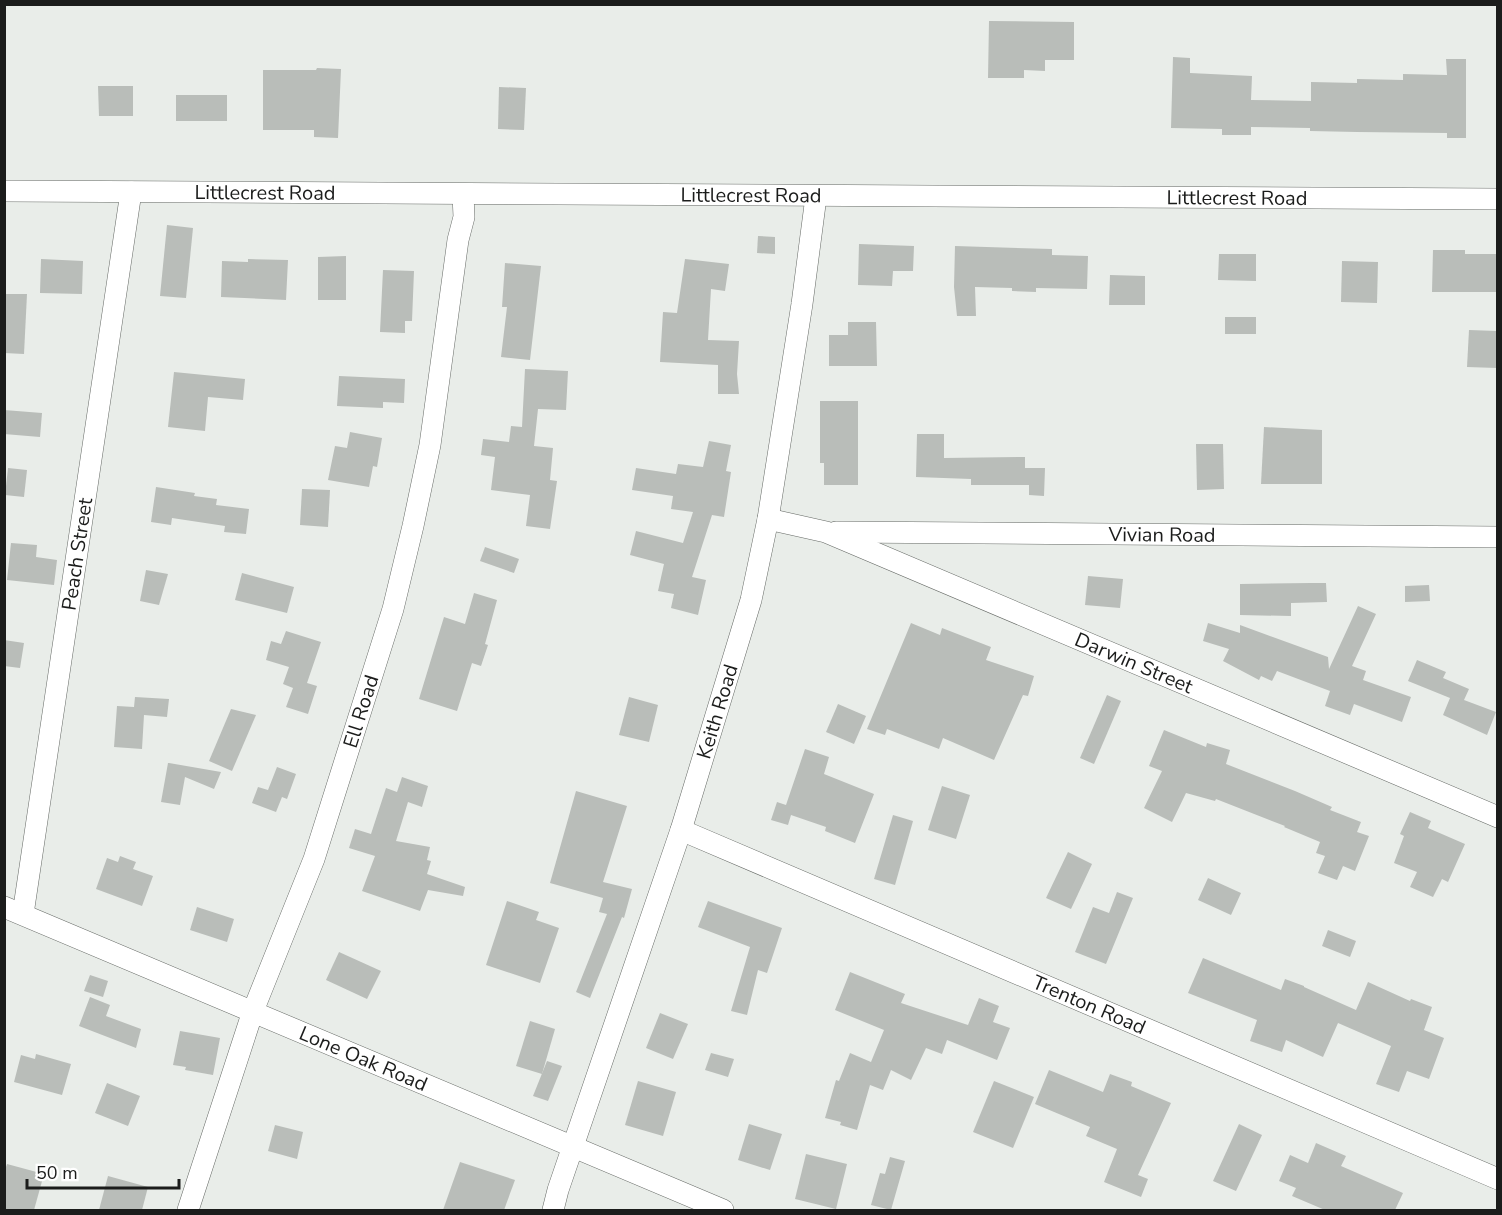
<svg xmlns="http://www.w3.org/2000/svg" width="1502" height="1215" viewBox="0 0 1502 1215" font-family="'Nunito Sans',sans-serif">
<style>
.building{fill:#b9bdb9}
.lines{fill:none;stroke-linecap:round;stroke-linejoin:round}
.minor-casing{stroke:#666a66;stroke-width:22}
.minor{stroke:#fff;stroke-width:21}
.labels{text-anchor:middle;stroke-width:5;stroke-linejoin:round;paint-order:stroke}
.street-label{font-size:20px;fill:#1b1c1b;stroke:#fff}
</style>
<rect width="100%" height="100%" fill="#e9ede9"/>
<g class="building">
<polygon points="989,21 1074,22 1074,60 1045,60 1045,71 1024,70 1024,78 988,78"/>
<polygon points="1173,57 1190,58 1190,73 1252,76 1251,100 1311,101 1311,82 1357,83 1357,79 1403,80 1403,74 1447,75 1446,59 1466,59 1466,138 1447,138 1447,133 1357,132 1310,131 1310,128 1251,127 1251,135 1222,135 1222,129 1171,128"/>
<polygon points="317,68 341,69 338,138 314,137 314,130 263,130 263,70 316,70"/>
<polygon points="98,86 133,86 133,116 99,116"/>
<polygon points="499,87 526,88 524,130 498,129"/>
<rect x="176" y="95" width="51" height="26"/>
<polygon points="167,225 193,228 186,298 160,296"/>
<polygon points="758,236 775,237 775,254 757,253"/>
<polygon points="859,244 914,246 913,271 893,271 892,286 858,285"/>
<polygon points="955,246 1052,249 1052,255 1088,256 1087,289 1036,288 1036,292 1012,291 1012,288 975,287 976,316 957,316 954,287"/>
<polygon points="1433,250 1465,250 1465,254 1497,254 1497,292 1432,292"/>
<polygon points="1219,254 1256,254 1256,281 1218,280"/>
<polygon points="346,256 346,300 318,300 318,257"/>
<polygon points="41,259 83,261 82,294 40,293"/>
<polygon points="248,259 288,260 286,300 221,297 222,261 248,262"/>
<polygon points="685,259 729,264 725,291 711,289 708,340 739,341 737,374 739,394 718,394 718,365 660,362 663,312 677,313"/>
<polygon points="1342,261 1378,262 1377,303 1341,302"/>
<polygon points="505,263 541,266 530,360 501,357 507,307 502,307"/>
<polygon points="383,270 414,271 412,321 405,321 405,333 380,332"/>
<polygon points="1110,275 1145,276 1145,305 1109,305"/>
<polygon points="4,294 27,294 24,354 4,353"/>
<rect x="1225" y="317" width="31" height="17"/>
<polygon points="848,322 876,322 877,366 829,366 829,335 848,335"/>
<polygon points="1469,330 1497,331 1497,368 1467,367"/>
<polygon points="525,369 568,371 566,410 538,409 534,446 553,448 550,480 557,481 550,529 526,526 530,495 491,490 495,457 481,455 483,439 509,442 511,426 522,427"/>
<polygon points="174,372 245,379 243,400 208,397 205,431 168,427"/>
<polygon points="339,376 405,379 404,403 383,402 383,408 337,406"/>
<polygon points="820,401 858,401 858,485 824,485 824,463 820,463"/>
<polygon points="4,410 42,413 40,437 4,434"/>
<polygon points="1264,427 1322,430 1322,484 1261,484"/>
<polygon points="350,432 382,438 377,467 373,466 369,487 328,480 335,446 347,448"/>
<polygon points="917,434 944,434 944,458 1025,457 1025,468 1045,468 1044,496 1029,495 1029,485 971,485 971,479 916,477"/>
<polygon points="709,441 731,445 726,471 731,472 724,517 712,515 692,577 706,580 698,615 671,608 674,594 658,591 664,564 630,555 636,531 683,543 693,512 671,509 673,496 632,490 636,468 676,474 678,464 703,467"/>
<polygon points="1196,444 1223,444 1224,489 1197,490"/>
<polygon points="8,468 27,470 24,497 5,495"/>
<polygon points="156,487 195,493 194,496 217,499 216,505 249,509 246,534 224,532 225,526 172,518 171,525 151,522"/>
<polygon points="302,489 330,490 328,527 300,525"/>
<polygon points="11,543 37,545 36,557 57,560 54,585 7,580"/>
<polygon points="485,547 519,559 514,573 480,561"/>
<polygon points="146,570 168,574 159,605 140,601"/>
<polygon points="242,573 294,587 287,613 235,600"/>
<polygon points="1088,576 1123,579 1120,608 1085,605"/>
<polygon points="1311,583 1326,583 1327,602 1291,603 1291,616 1240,615 1240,584"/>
<polygon points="1429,585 1430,601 1405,602 1405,586"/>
<polygon points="474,593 497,600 485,644 488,645 481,666 472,663 457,711 419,699 444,617 465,624"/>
<polygon points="1358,606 1376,614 1352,666 1366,671 1363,680 1411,697 1402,722 1354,704 1350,715 1325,706 1330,691 1277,671 1272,681 1261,676 1259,680 1223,661 1229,649 1203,641 1208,623 1240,633 1240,625 1328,657 1329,669"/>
<polygon points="911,623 940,635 942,628 991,647 986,660 1034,676 1028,696 1023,695 994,760 943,738 939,749 887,729 885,735 867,729"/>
<polygon points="286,631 321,642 307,683 317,686 308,714 286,707 293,688 283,684 289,667 266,660 271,641 281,644"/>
<polygon points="4,640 24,643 20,668 4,666"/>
<polygon points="1417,660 1446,672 1443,678 1469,689 1464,700 1496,712 1487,735 1443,715 1450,698 1408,681"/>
<polygon points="1107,695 1121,701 1094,764 1080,758"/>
<polygon points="135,697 169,699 167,717 144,715 142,749 114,747 117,706 134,707"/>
<polygon points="629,697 658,705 649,742 619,735"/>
<polygon points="838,704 866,716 854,744 826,732"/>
<polygon points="231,709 256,715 232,771 209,761"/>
<polygon points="1164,730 1206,747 1207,743 1230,750 1226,764 1295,791 1332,807 1330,810 1361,822 1357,832 1369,836 1355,871 1343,866 1337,880 1318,873 1325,856 1316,853 1320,842 1284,827 1285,826 1216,799 1215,801 1186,793 1172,822 1144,808 1162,771 1149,766"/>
<polygon points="805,749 829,757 824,774 874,794 855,843 825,831 826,827 791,815 788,825 771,820 777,802 786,805"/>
<polygon points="168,763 169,763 221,772 214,789 185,777 180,805 161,802"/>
<polygon points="277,767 296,774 287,799 282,797 276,812 252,803 258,787 268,790"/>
<polygon points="402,777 428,786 422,807 408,802 396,841 430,847 427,860 431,861 427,874 465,887 463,896 428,890 420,911 362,891 375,856 349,848 355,829 371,834 386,788 397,792"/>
<polygon points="942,786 970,795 956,839 928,830"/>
<polygon points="576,791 627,806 603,882 632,889 624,918 622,917 590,998 576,992 607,914 599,912 603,898 550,883"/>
<polygon points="1410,812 1431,821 1428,828 1465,844 1448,882 1442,879 1433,897 1410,887 1417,872 1394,863 1404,836 1400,834"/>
<polygon points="893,815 913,821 895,885 874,879"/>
<polygon points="1068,852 1092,864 1071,909 1046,898"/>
<polygon points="120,856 136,862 133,869 153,876 142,906 96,889 107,858 118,862"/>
<polygon points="1208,878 1241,893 1231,915 1198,900"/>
<polygon points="1117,892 1133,898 1106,964 1075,952 1093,907 1109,913"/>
<polygon points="507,901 539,912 536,920 559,928 540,983 486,965"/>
<polygon points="708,901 782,928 767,973 758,970 747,1015 731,1011 750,947 698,927"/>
<polygon points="197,907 234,919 227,942 190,930"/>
<polygon points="1328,930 1356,941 1350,957 1322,946"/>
<polygon points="339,952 381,971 367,999 326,980"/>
<polygon points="1203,958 1281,990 1285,979 1304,986 1304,987 1356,1010 1368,982 1410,1001 1411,999 1432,1007 1424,1030 1444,1038 1429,1079 1407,1071 1399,1092 1376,1084 1391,1046 1338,1023 1323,1057 1286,1040 1282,1052 1250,1041 1257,1020 1188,993"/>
<polygon points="850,972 905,994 901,1003 968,1025 979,998 999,1006 993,1022 1010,1028 997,1060 947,1040 942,1054 926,1048 911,1080 891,1070 883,1090 870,1085 857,1130 840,1125 841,1122 825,1118 836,1080 839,1081 850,1053 871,1062 884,1030 835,1010"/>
<polygon points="90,975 108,981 103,997 84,991"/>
<polygon points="90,997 110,1005 106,1016 141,1029 136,1048 79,1026"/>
<polygon points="660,1013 688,1024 673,1059 646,1048"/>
<polygon points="530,1021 555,1029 542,1074 516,1066"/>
<polygon points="180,1031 220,1038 213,1075 185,1070 186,1067 173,1065"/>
<polygon points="711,1053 734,1059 728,1077 705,1070"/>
<polygon points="36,1054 71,1064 62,1095 14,1082 21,1055 35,1059"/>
<polygon points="547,1061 562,1066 548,1101 533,1096"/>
<polygon points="1049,1070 1103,1092 1110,1074 1132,1082 1131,1086 1171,1103 1138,1175 1148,1179 1141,1197 1104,1182 1117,1149 1086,1136 1090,1127 1035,1104"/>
<polygon points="638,1081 676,1092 663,1136 625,1125"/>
<polygon points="994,1081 1034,1097 1013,1148 973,1132"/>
<polygon points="107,1083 140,1096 128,1126 95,1113"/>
<polygon points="749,1124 782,1134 770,1170 738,1160"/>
<polygon points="1239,1124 1262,1135 1236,1191 1213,1181"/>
<polygon points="275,1125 303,1132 297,1159 268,1151"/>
<polygon points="1316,1143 1346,1156 1341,1166 1403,1193 1395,1210 1325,1210 1292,1196 1296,1188 1279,1181 1290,1155 1308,1163"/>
<polygon points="806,1154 847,1164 836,1209 795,1199"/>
<polygon points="890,1157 905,1161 891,1210 871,1205 880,1173 885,1174"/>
<polygon points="460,1162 515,1180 504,1210 443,1210"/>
<polygon points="7,1164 44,1174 34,1210 4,1210 4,1173"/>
<polygon points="108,1176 148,1187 142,1210 99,1210"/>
</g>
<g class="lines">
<g class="minor-casing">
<g id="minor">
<path id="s1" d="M 4,191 L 1498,199"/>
<path id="s2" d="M 768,519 L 826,532 L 1498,817"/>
<path id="s3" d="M 836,532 L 1498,537"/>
<path id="s4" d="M 681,830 L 1498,1179"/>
<path id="s5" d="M 4,907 L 723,1210"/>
<path id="s6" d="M 23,914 L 131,192"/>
<path id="s7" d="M 188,1210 L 253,1011 L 314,859 L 393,609 L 413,526 L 430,445 L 458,240 L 464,217 L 463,195"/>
<path id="s8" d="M 553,1210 L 558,1190 L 681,830 L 751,600 L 768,519 L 802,304 L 816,197"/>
</g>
</g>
<use href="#minor" class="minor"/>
</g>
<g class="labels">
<g class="street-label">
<text dy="7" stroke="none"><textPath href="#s1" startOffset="261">Littlecrest Road</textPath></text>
<text dy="7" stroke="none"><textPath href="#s1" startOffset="747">Littlecrest Road</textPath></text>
<text dy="7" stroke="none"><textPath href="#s1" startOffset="1233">Littlecrest Road</textPath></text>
<text dy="7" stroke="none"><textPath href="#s3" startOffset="326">Vivian Road</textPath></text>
<text dy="7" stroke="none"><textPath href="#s6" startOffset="364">Peach Street</textPath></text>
<text dy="7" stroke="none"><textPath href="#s2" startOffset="394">Darwin Street</textPath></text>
<text dy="7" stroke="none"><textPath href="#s7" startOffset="528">Ell Road</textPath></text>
<text dy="7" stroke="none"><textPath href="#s8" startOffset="525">Keith Road</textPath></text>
<text dy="7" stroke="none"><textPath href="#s4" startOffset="444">Trenton Road</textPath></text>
<text dy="7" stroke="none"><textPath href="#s5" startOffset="390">Lone Oak Road</textPath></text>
</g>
</g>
<rect width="1502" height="1215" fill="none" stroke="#1b1c1b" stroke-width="12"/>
<path d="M27 1179v9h152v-9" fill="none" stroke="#1b1c1b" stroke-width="3"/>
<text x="36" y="1179" font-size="18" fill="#1b1c1b" stroke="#ffffff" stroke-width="4.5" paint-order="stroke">50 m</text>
</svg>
